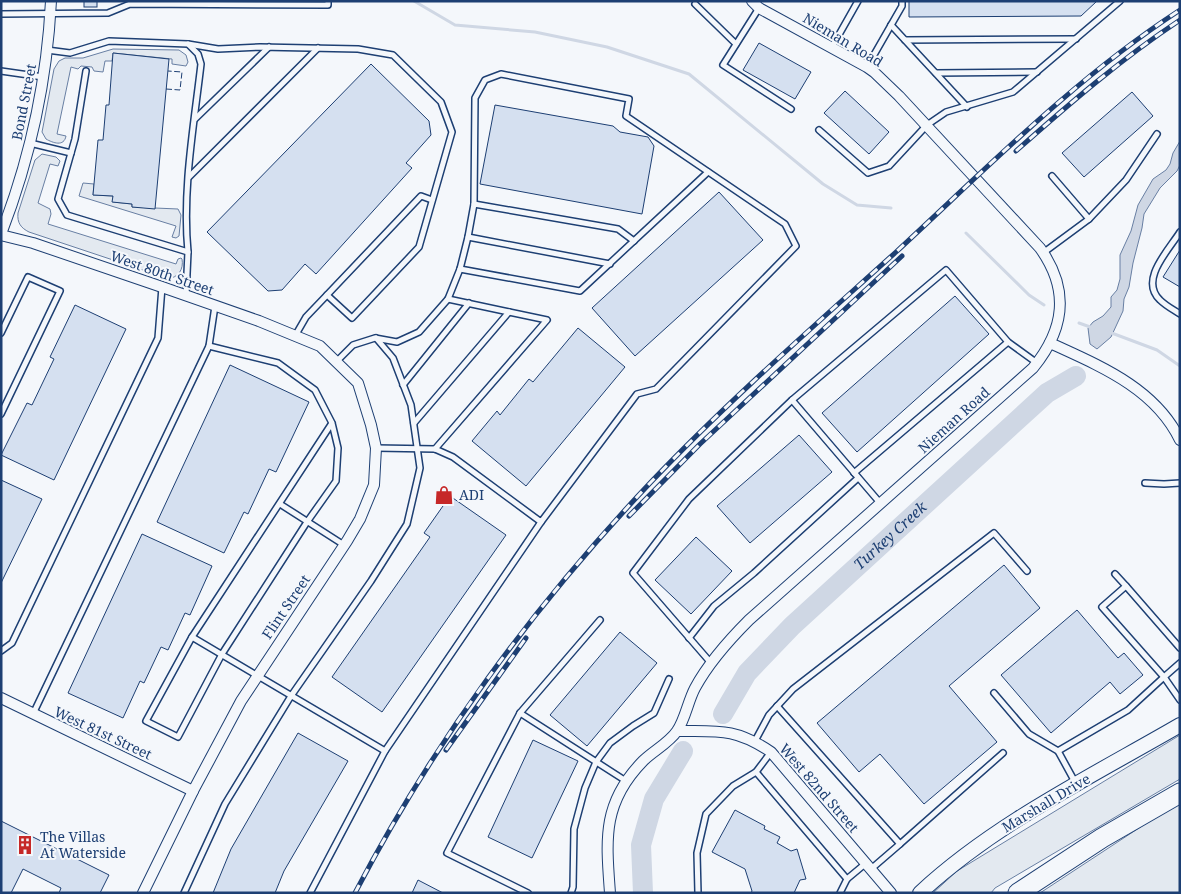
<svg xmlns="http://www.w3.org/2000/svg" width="1181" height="894" viewBox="0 0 1181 894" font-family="'Noto Serif',serif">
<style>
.green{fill:#e3e9f0;stroke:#687fa3}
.water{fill:#cfd7e4;stroke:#687fa3}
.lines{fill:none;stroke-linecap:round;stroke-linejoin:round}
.stream{stroke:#cfd7e4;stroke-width:3}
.river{stroke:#cfd7e4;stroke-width:20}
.building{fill:#d5e0f0;stroke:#1d3f73}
.lane-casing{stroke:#1d3f73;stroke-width:8}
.street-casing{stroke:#1d3f73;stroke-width:12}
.secondary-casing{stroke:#1d3f73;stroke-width:16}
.highway-casing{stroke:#1d3f73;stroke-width:21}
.lane{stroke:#f4f7fb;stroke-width:5}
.street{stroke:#f4f7fb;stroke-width:10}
.secondary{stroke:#f4f7fb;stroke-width:14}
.highway{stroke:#f4f7fb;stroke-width:19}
.rail-casing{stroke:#1d3f73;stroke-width:5}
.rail{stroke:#f4f7fb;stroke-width:3;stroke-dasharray:9;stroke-linecap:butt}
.fence{stroke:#1d3f73;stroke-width:1;stroke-dasharray:6 2.5;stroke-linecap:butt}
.labels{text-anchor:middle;stroke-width:4;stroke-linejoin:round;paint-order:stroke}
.street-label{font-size:14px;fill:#1d3f73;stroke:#f4f7fb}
.poi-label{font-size:14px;fill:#1d3f73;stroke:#f4f7fb;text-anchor:start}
.water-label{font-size:15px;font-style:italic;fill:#1d3f73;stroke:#f4f7fb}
</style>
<rect width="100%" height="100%" fill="#f4f7fb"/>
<g class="green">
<path d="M 113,49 L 179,50 L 186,55 L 188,62 L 186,66 L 172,64 L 172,59 L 113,53 L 112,61 L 105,61 L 103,72 L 94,71 L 92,67 L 81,66 L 78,69 L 71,67 L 57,134 L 66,136 C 64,147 53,143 46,139 L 42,132 L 43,127 L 54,69 L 59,61 L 65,58 L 83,58 Z"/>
<path d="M 42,154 L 56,157 L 60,161 L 58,166 L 50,164 L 38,203 L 50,209 L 51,214 L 48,224 L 176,264 L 178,259 L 181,258 L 182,259 C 184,269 178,279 167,278 L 29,232 C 21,228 17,223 18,213 L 35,160 Z"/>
<polygon points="83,183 94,184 93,195 113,196 113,202 132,204 132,207 178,209 181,215 179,236 176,238 172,237 176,226 79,196"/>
<polygon points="1180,735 1180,779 995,888 991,893 933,893 957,871"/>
<polygon points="1180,801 1180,893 1040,893"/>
</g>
<polygon class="water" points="1180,141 1180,165 1177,171 1160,188 1144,214 1142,228 1133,263 1129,287 1124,299 1123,311 1111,337 1097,349 1090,344 1088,328 1093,322 1103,316 1111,307 1111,297 1117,290 1120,279 1120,255 1131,231 1138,205 1153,179 1166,170 1170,164 1173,153"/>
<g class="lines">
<g class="stream">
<polyline points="414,1 455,25 535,32 607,47 689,74 823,184 857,205 891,208"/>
<polyline points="966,233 1029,295 1044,305"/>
<polyline points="1079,323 1093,328"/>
<polyline points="1109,332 1157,350 1180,366"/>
</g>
<g class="river">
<path id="s1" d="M 723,714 L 747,673 L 792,626 L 1047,393 L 1076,376"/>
<polyline points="643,893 641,845 654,799 683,751"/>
</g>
</g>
<g class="building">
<rect x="84" y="1" width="13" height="6"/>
<polygon points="909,1 1097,1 1081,16 909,17"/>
<polygon points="759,43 811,72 795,99 743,70"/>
<polygon points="113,53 169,59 155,209 132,207 132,204 112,202 113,196 93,195 98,140 103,140 106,105 109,105"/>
<polygon points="371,64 429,121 431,135 406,163 412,168 316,274 305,264 282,290 268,291 207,232"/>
<polygon points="845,91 889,132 869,154 824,113"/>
<polygon points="1132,92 1153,116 1084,177 1062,153"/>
<polygon points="495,105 613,126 620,132 648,137 654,146 642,214 480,184"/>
<polygon points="719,192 763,240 635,356 592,308"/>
<polygon points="1180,250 1180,287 1163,277"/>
<polygon points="955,296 989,334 857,452 822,413"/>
<polygon points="75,305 126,329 54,480 1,455 27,403 32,405 54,359 50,357"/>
<polygon points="578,328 625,367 526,486 472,441 497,411 500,415 529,379 533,382"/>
<polygon points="230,365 309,402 276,472 269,469 248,514 244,512 224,553 157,522"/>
<polygon points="799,435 832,472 750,543 717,506"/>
<polygon points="1,480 42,499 1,583"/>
<polygon points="450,496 506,535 382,712 332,677 430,537 424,533"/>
<polygon points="142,534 212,566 190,615 185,613 168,650 161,647 144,683 140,681 123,718 68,693"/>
<polygon points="696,537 732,571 691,614 655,580"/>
<polygon points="1004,565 1040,608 949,686 997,742 924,804 880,754 859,772 817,723"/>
<polygon points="1077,610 1118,658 1124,653 1143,675 1120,694 1110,682 1051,733 1001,675"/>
<polygon points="620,632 657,663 587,746 550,715"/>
<polygon points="298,733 348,761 284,871 275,893 213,893 231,849"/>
<polygon points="533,740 578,761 532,858 488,837"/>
<polygon points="735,810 765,826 764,829 780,837 777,843 791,851 797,849 806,879 800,880 794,893 751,893 752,891 745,869 712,852"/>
<polygon points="1,821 109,875 100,893 59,893 61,888 23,869 11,893 1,893"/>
<polygon points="418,880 443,893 412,893"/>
</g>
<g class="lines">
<g class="lane-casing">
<g id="lane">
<polyline points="695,4 736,44"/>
<polyline points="759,8 723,65 791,109"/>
<polyline points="1,14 108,13 130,4 328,5 328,1"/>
<polyline points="891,25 967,107"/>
<polyline points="905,40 1076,39"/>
<polyline points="188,44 218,49 260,47 358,49 393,55 441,102 452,132 419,247 352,318 327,295 306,317 295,336"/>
<polyline points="832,47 858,1"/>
<path d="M 47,50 L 70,53 L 109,41 L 188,44 L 198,54 L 201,64 C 194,125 182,190 188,252"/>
<polyline points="867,67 902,6 902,1"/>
<polyline points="1,71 43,77"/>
<polyline points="86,71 75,139 58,199 67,215 188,252 186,295"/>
<polyline points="936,73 1037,72"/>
<polyline points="195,119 269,47"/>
<polyline points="819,130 868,173 889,166 927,125 946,112 1013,92 1120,1"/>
<polyline points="30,143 71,153"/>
<polyline points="1052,176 1089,219"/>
<polyline points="189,177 318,48"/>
<polyline points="474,204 618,229 634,241"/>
<path d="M 1180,232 C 1168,251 1139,280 1160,300 C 1166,306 1174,310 1180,314"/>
<polyline points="468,237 610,264"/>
<polyline points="1043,253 1089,219 1126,180 1157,134"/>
<polyline points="460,269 580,291 708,172"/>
<polyline points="327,295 421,196 432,200"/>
<polyline points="1,333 28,277 60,291 1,414"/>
<polyline points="209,346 278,363 315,390 332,423 338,448 336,481 307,522 222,654 178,737 146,721 192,637 332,423"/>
<polyline points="336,362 353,345 375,338 397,342 419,332 448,299 460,269 468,237 474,204 475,98 485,80 501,74 629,99 626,116 785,224 796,246 656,389 637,394 541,522 453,457 435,449 376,448"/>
<polyline points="403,385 469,303"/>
<polyline points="792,400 881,504"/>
<polyline points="414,423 509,312 448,299"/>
<polyline points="435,449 547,320 509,312"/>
<polyline points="854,473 1008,342"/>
<polyline points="1145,483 1164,484 1180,483"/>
<polyline points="280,504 344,545"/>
<polyline points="1115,574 1126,586"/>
<polyline points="192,637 385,751"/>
<polyline points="689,638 714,606 754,573 858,478"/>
<polyline points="1180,648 1126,586 1102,607 1164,677 1180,663"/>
<polyline points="1,651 12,643 158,338 162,287"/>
<polyline points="711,663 633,573 689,499 792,400 946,270 1008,342 1037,363"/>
<polyline points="994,693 1029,734 1058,751 1075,782"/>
<polyline points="777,706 900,844 1003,753"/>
<polyline points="520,713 626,781"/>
<polyline points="33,714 209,346 215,306"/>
<polyline points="755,741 769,715 793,689 994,533 1027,571"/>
<polyline points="1058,751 1128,710 1164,677 1180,700"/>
<polyline points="756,772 847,879 865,864"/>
<polyline points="871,869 900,844"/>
<polyline points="184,893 225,804 291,696 371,581 407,524 420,468 411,405 393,358 376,338"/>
<polyline points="310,893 385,751 541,522"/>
<polyline points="528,893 447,853 520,713 600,620"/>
<polyline points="571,893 573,887 574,829 585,788 596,762 610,743 633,726 654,713 669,679"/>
<polyline points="698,893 697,853 706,814 733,786 756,772 771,752"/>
<polyline points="840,893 847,879"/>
</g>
</g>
<g class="street-casing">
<g id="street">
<path d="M 1,234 C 30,159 47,82 51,1"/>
<polyline points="1,235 33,243 162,287 259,321 320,346 358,383 371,425 376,448 374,485 360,519 347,541 241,701 193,791 143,893"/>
<path d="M 1050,343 C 1100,366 1155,388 1180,440"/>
<polyline points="1,698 193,791"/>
<path d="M 678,731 C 718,731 736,728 771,752 L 891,893"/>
<path d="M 610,893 C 606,839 602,803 643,761 C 653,751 669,743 677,731 C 685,720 688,701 695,688 C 709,662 728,641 749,620 L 1033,368 C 1065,329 1070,290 1040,248 L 899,96 L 874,72 L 867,67 L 759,8 L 752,1"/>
</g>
</g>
<g class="secondary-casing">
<path id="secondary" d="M 920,893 C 994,824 1092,776 1180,725"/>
</g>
<g class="highway-casing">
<polyline id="highway" points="1018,893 1102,838 1180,793"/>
</g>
<use href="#lane" class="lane"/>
<use href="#street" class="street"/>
<use href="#secondary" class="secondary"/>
<use href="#highway" class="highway"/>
<g class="rail-casing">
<g id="rail">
<path d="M 1016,151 C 1069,104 1121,59 1180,20"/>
<polyline points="629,516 700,444 902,256"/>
<polyline points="446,750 526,638"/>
<path d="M 355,893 C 435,740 532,608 651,482 C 728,401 813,327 896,252 C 987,168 1075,78 1180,10"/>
</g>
</g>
<use href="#rail" class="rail"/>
<polyline class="fence" points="166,89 180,90 182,72 168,71"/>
</g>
<defs>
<g id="shop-bare" transform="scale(1.5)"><path d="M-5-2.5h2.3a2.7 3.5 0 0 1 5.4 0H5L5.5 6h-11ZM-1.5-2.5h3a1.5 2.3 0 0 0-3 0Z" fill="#c62828" stroke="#f4f7fb" stroke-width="2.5" paint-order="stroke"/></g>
<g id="building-bare" transform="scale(1.5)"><path d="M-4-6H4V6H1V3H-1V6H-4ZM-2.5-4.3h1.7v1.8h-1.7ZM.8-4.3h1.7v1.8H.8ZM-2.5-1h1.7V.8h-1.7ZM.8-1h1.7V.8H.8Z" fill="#c62828" stroke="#f4f7fb" stroke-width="2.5" paint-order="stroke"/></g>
</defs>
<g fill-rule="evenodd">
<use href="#shop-bare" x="444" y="495"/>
<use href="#building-bare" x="25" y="845"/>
</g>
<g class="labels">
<g class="street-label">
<text transform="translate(843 40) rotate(31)" y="5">Nieman Road</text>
<text transform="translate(24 102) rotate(-79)" y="5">Bond Street</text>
<text transform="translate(162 273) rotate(19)" y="5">West 80th Street</text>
<text transform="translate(954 420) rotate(-42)" y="5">Nieman Road</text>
<text transform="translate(286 607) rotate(-56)" y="5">Flint Street</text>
<text transform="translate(103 733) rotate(25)" y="5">West 81st Street</text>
<text transform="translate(819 788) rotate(49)" y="5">West 82nd Street</text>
<text transform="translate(1046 803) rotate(-31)" y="5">Marshall Drive</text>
</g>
<g class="poi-label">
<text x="459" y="500">ADI</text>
<text x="40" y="842">The Villas<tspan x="40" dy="16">At Waterside</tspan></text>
</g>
<g class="water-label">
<text dy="5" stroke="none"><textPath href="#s1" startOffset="246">Turkey Creek</textPath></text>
</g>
</g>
<rect width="1181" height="894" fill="none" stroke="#1d3f73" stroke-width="5"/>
</svg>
